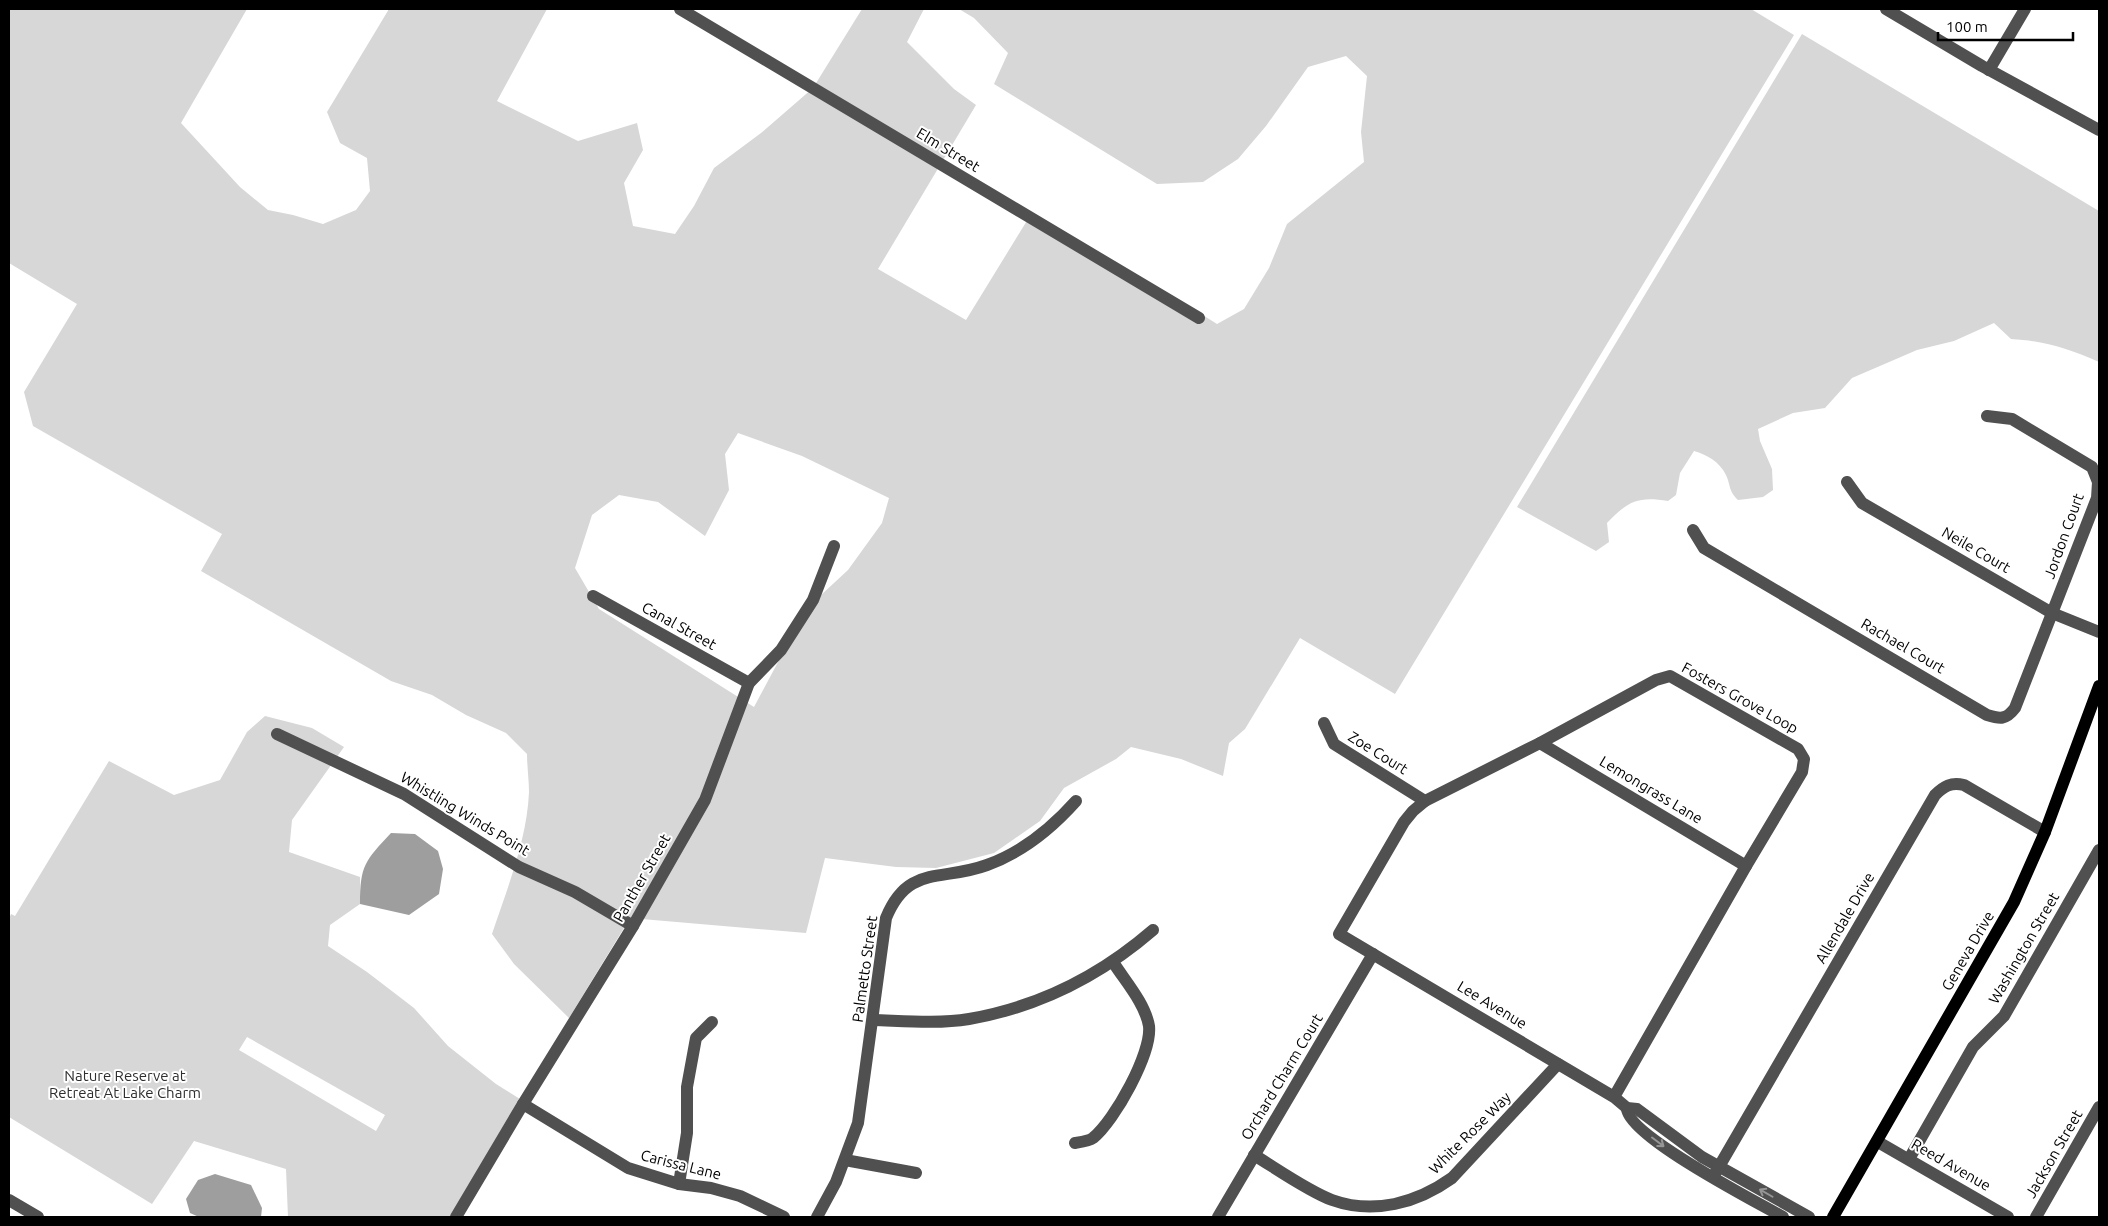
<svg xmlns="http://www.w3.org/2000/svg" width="2108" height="1226" viewBox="0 0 2108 1226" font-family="Ubuntu,sans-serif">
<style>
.green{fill:#d7d7d7;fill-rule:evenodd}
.water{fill:#9e9e9e}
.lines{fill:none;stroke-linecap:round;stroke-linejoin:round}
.minor{stroke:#505050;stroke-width:12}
.major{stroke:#000;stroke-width:12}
.oneway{stroke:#969696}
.labels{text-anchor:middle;stroke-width:4;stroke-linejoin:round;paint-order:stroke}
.street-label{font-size:15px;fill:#000;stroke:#fff}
.park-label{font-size:15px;fill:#2e2e2e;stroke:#fff}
</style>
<rect width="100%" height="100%" fill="#fff"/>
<g class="green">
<path d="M 9,9 L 247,9 L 181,123 L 240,187 L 268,210 L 293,215 L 323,224 L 356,210 L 370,191 L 367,158 L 340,143 L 327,112 L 389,9 L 547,9 L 497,101 L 578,141 L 637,123 L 643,150 L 624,183 L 633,226 L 675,234 L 694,206 L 714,168 L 761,133 L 813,88 L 862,9 L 924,9 L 907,42 L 954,89 L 976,105 L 878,269 L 966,320 L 1028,219 L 1168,293 L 1217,324 L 1244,309 L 1269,268 L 1287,224 L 1364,162 L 1361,132 L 1367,76 L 1346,56 L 1308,67 L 1266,126 L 1238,159 L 1203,182 L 1157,184 L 994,84 L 1008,53 L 974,18 L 959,9 L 1751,9 L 1794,35 L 1395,694 L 1300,638 L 1245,729 L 1229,743 L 1223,776 L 1181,759 L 1131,747 L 1116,759 L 1064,788 L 1040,821 L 994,853 L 936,868 L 896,867 L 825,858 L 806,933 L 630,918 L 569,1018 L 514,964 L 492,934 C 507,889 527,840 529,792 C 529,780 527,766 527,754 L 506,733 L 466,715 L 432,695 L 391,681 L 201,571 L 222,534 L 33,426 L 24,392 L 77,304 L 9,263 ZM 738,433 L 802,456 L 889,498 L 882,523 L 848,570 L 807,608 L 754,707 L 599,609 L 575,568 L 592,515 L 619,495 L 658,502 L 705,536 L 729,490 L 725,454 Z"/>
<path d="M 1802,34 L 2099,211 L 2099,362 C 2067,348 2045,341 2011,339 L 1994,323 L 1954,341 L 1917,350 L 1852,378 L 1825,408 L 1793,413 L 1758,429 L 1760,441 L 1772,469 L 1773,490 L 1763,497 L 1738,500 C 1728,490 1731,486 1726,475 C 1719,461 1707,455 1694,451 L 1680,473 L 1676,495 L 1668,501 C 1638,496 1628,501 1607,523 L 1609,542 L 1596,551 L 1517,507 Z"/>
<path d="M 265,716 L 312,728 L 344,747 L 292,820 L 289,852 L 360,877 L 360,904 L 330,925 L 328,946 L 367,972 L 414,1008 L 448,1046 L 496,1084 L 520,1099 L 450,1217 L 288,1217 L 286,1169 L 194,1141 L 152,1204 L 9,1117 L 9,919 L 11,914 L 15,916 L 109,761 L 174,795 L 220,780 L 247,732 ZM 247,1037 L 385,1115 L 376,1131 L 239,1050 Z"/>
</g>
<g class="water">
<path d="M 391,833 L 415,834 L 438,851 L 443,869 L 439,894 L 409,915 L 360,904 C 360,865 365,861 391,833 Z"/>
<polygon points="215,1174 251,1185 262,1208 261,1217 199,1217 190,1213 186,1199 198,1180"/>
</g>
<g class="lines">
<g class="minor">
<polyline points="680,9 1199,318"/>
<polyline points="1886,9 1982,66 2099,130"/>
<polyline points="1989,70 2025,9"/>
<polyline points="1847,482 1862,503 2052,613 2099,632"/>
<path d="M 1693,530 L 1704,548 L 1987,715 C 2000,719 2006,720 2015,708 L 2097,498 L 2098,482 L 2092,467 L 2012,419 L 1987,416"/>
<polyline points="593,596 749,683"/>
<polyline points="1324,723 1334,744 1425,801"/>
<polyline points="277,734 404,794 519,867 575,892 633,926"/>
<polyline points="1540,743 1746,866"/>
<path d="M 873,1020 C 905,1021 938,1024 969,1019 C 1038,1007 1101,975 1153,930"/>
<polyline points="1614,1097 1746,866 1802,772 1804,759 1798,749 1670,676 1656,680 1540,743 1425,801 1413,811 1404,822 1339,934 1614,1097 1627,1108 1637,1109 1702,1157 1809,1217"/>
<polyline points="523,1104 628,1168 679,1184 711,1188 740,1196 784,1217"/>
<path d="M 1627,1108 C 1626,1135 1757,1202 1783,1217"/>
<polyline points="1878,1142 2008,1217"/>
<path d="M 1075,1143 C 1081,1142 1089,1141 1093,1138 C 1115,1120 1152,1053 1149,1026 C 1145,1003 1125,981 1113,962"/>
<path d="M 1254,1155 C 1277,1169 1308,1191 1332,1200 C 1374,1215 1417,1203 1452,1178 L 1558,1064"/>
<polyline points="1909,1159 1973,1047 2004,1016 2099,850"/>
<polyline points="845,1160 916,1173"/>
<path d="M 1713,1177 L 1935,795 C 1944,786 1951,782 1964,785 L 2045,832"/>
<polyline points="679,1184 687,1133 687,1087 696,1038 712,1022"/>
<polyline points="9,1200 38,1217"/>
<polyline points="456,1217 523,1104 633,926 705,800 749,683 781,650 813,600 834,546"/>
<path d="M 817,1217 L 836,1182 L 858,1123 L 886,918 C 908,864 941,882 987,865 C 1023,852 1051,829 1076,801"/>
<polyline points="1218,1217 1373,954"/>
<polyline points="2036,1217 2099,1107"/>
</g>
<polyline class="major" points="1833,1217 2014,902 2045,832 2099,686"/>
</g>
<defs><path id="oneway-shaft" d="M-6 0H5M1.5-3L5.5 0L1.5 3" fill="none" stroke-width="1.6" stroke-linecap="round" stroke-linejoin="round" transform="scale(1.25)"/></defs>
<g class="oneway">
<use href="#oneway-shaft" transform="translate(1658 1142) rotate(37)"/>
<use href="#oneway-shaft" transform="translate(1766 1193) rotate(-150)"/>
</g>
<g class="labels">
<g class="street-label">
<text transform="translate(948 150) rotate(31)" y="5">Elm Street</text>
<text transform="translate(2064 536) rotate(-70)" y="5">Jordon Court</text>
<text transform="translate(1976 550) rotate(30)" y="5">Neile Court</text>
<text transform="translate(679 626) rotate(29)" y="5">Canal Street</text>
<text transform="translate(1903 646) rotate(30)" y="5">Rachael Court</text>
<text transform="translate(1740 698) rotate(29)" y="5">Fosters Grove Loop</text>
<text transform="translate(1378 753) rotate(32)" y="5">Zoe Court</text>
<text transform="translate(1651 790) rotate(31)" y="5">Lemongrass Lane</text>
<text transform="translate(465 814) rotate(31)" y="5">Whistling Winds Point</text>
<text transform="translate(642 878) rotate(-60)" y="5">Panther Street</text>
<text transform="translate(1845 918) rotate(-60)" y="5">Allendale Drive</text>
<text transform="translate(2024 948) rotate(-60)" y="5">Washington Street</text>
<text transform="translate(1968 951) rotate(-60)" y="5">Geneva Drive</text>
<text transform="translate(865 969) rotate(-82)" y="5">Palmetto Street</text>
<text transform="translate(1492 1005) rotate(31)" y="5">Lee Avenue</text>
<text transform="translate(1282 1077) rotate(-59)" y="5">Orchard Charm Court</text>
<text transform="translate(1470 1133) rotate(-45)" y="5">White Rose Way</text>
<text transform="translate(2054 1154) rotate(-60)" y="5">Jackson Street</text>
<text transform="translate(681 1165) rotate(14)" y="5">Carissa Lane</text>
<text transform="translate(1951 1165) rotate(30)" y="5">Reed Avenue</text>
</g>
<g class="park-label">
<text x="125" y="1081">Nature Reserve at<tspan x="125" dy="17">Retreat At Lake Charm</tspan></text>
</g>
</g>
<rect width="2108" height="1226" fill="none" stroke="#000000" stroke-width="20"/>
<path d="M1938 32v8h135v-8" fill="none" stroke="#000000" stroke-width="2.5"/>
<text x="1946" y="32" font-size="15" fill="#000000" stroke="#ffffff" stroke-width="4" paint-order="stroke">100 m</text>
</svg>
